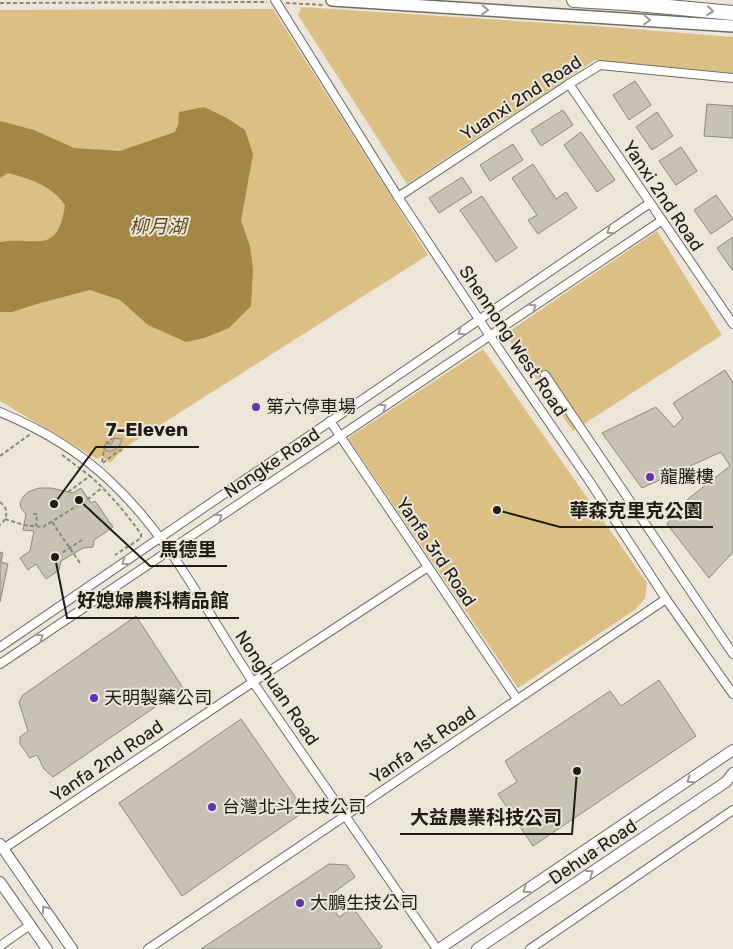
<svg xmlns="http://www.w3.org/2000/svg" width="733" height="949" viewBox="0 0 733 949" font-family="Rubik,'Noto Sans TC',sans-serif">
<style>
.green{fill:#dcbf85}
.water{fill:#a48646}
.building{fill:#c8c2b6;stroke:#8d887d}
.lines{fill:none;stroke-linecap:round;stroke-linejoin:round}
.minor-casing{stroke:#716c61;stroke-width:10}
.tertiary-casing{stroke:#716c61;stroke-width:12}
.secondary-casing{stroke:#716c61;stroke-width:14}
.motorway-casing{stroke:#716c61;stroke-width:16}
.path{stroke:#8a867d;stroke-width:2;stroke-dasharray:4 2.5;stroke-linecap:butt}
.minor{stroke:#fff;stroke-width:8}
.tertiary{stroke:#fff;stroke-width:10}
.secondary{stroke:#fff;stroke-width:11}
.motorway{stroke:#fff;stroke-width:14}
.oneway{stroke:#9a9997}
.poi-dot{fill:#6035ad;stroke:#ece6da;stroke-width:2}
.labels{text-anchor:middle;stroke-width:4;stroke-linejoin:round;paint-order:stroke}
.street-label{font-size:18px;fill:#1e1c17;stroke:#ece6da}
.poi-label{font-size:18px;fill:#1e1c17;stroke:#ece6da;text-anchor:start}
.water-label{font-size:19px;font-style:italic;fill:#624c1b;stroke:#ece6da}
.leader{fill:none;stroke:#1e1c17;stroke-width:2}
.callout-dot{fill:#1e1c17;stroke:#ece6da;stroke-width:2}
.callout-label{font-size:19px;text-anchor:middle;font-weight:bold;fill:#1e1c17;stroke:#ece6da;stroke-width:4;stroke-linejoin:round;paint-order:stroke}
</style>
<rect width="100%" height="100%" fill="#ece6da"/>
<g class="green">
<polygon points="301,7 609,27 733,37 733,73 595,60 407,184 298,15"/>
<polygon points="273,9 428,255 124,448 110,463 102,456 97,459 0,401 0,10"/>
<polygon points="657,231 722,335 573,431 505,334"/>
<polygon points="483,349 647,583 645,598 636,609 518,688 348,438"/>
</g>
<path class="water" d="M 204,107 L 225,117 L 245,130 L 253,154 L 241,221 L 250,246 L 253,269 L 251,306 L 229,328 L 204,338 L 186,342 L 148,325 L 120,300 L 90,290 L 40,303 L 12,312 L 0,312 L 0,242 C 35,236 58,257 65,205 C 51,185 30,179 8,173 L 0,178 L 0,121 L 34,130 L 74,148 L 120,151 L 175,132 L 178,125 L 179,112 Z"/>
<g class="building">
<polygon points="635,81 651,105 629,120 613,95"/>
<polygon points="707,104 733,106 733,138 704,136"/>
<polygon points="563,110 573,125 541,146 531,130"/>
<polygon points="657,112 673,136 652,150 636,127"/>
<polygon points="581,132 615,180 597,192 564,145"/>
<polygon points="513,144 523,160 490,181 480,165"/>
<polygon points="681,147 697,171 676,185 659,161"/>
<polygon points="533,164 556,199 566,192 577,208 538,234 528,220 537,215 512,178"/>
<polygon points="462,177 472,192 439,213 429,198"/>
<polygon points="716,195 733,219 711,234 694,210"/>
<polygon points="482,196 517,248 496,262 460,210"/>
<polygon points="733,237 733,271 717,248"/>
<polygon points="725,370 733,383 733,552 709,578 667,524 688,499 730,466 721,452 642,488 602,433 656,407 674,427 683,418 673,403"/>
<polygon points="115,438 122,439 119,447 112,451 105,451 106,444 111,444"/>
<polygon points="39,488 51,488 73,493 81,488 91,503 95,501 113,527 94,540 93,547 83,548 61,561 59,570 46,579 36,564 28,570 20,558 30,551 34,531 23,530 26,514 21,508 20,503 23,497 28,492"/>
<polygon points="0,552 3,553 1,562 8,564 0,602"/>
<polygon points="136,616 183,688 53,777 44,769 37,755 30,758 20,744 20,737 28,731 19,702 23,695"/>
<polygon points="659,680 696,736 533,846 498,794 517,782 505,761 610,691 621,706"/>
<polygon points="241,719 305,811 182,896 119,803"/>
<polygon points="329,864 347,865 355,877 326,898 339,917 353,908 382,947 379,949 201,949"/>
</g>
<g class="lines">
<g class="minor-casing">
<g id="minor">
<polyline points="275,0 398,197 490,336 590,482 666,599 733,694"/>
<polyline points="569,84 733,324"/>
<polyline points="398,197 569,84 600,65 733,78"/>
<polyline points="545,375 733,654"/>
<path d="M 0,412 C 41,429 79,451 111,482 C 172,539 209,617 255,685 C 316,773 377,861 437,949"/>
<polyline points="330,421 517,699"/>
<polyline points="0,647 650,203"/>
<polyline points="0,664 661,221"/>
<polyline points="3,849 253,682 428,567"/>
<polyline points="0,946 30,925"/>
<polyline points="148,949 666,599"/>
<polyline points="530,949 733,810"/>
</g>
</g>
<g class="tertiary-casing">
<g id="tertiary">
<polyline points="0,844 72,949"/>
<polyline points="0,882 47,949"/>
<polyline points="439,949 733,750"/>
<polyline points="477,949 726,782 733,773"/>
</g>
</g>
<g class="secondary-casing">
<polyline id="secondary" points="332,0 733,26"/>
</g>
<g class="motorway-casing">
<polyline id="motorway" points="574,0 626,3 733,13"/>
</g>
<g class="path">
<polyline points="0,3 267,2"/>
<polyline points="286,3 324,5"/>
<polyline points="62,455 90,476"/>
<polyline points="0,456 29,435 30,436"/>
<polyline points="102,462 105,443 109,442 113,438"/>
<polyline points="103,463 118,451 123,450"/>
<path d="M 68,492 L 90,476 C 110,494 126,513 141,534 L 141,538 L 115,555"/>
<path d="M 0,502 C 9,509 8,518 0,525"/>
<polyline points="33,514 37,514 36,526"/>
<polyline points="5,519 24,525 43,527 88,499 103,487"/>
<polyline points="52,522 80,563"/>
<polyline points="57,556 82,540"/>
</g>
<use href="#minor" class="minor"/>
<use href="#tertiary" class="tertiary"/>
<use href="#secondary" class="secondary"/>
<use href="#motorway" class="motorway"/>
</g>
<defs><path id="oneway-chevron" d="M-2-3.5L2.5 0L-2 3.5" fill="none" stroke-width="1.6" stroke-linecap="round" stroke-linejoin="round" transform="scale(1.25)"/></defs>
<g class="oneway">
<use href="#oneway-chevron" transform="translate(485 10) rotate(4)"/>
<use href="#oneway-chevron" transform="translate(710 11) rotate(6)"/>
<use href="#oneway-chevron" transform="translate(647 20) rotate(4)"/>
<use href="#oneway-chevron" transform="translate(610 231) rotate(145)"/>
<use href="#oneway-chevron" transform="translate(533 307) rotate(-34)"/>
<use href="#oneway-chevron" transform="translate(461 332) rotate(146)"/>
<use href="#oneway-chevron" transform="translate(383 407) rotate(-34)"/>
<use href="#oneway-chevron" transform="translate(219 517) rotate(-34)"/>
<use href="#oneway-chevron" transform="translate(125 562) rotate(146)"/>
<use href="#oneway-chevron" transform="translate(40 637) rotate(-34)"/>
<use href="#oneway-chevron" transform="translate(690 780) rotate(146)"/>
<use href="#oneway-chevron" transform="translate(590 873) rotate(-34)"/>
<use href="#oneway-chevron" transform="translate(526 890) rotate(146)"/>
<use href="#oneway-chevron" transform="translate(45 909) rotate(-125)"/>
</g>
<g class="poi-dot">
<circle cx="256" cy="407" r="5"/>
<circle cx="650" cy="477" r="5"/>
<circle cx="94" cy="698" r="5"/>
<circle cx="212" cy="807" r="5"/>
<circle cx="300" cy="903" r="5"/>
</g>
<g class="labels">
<g class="street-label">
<text transform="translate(521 98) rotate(-33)" y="6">Yuanxi 2nd Road</text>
<text transform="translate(663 196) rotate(56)" y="6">Yanxi 2nd Road</text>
<text transform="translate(513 341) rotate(56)" y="6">Shennong West Road</text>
<text transform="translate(272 463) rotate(-34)" y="6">Nongke Road</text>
<text transform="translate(436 552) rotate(56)" y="6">Yanfa 3rd Road</text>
<text transform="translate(277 688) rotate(56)" y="6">Nonghuan Road</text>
<text transform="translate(423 745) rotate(-34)" y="6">Yanfa 1st Road</text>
<text transform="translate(107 761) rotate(-34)" y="6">Yanfa 2nd Road</text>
<text transform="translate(593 852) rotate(-34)" y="6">Dehua Road</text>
</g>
<g class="poi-label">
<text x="266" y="413">第六停車場</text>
<text x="660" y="483">龍騰樓</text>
<text x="104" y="704">天明製藥公司</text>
<text x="222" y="813">台灣北斗生技公司</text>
<text x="310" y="909">大鵬生技公司</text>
</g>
<g class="water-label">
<text x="158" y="233">柳月湖</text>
</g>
</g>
<path class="leader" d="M54 504L96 447H199M497 510L560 527H713M79 500L150 566H227M55 557L67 618H239M577 771L572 834H400"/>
<g class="callout-dot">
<circle cx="54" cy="504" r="5"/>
<circle cx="497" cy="510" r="5"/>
<circle cx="79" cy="500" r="5"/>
<circle cx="55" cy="557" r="5"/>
<circle cx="577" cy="771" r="5"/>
</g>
<g class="callout-label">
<text x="147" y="436">7-Eleven</text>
<text x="636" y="517">華森克里克公園</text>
<text x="188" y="556">馬德里</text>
<text x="153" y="607">好媳婦農科精品館</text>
<text x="486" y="824">大益農業科技公司</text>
</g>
</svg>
